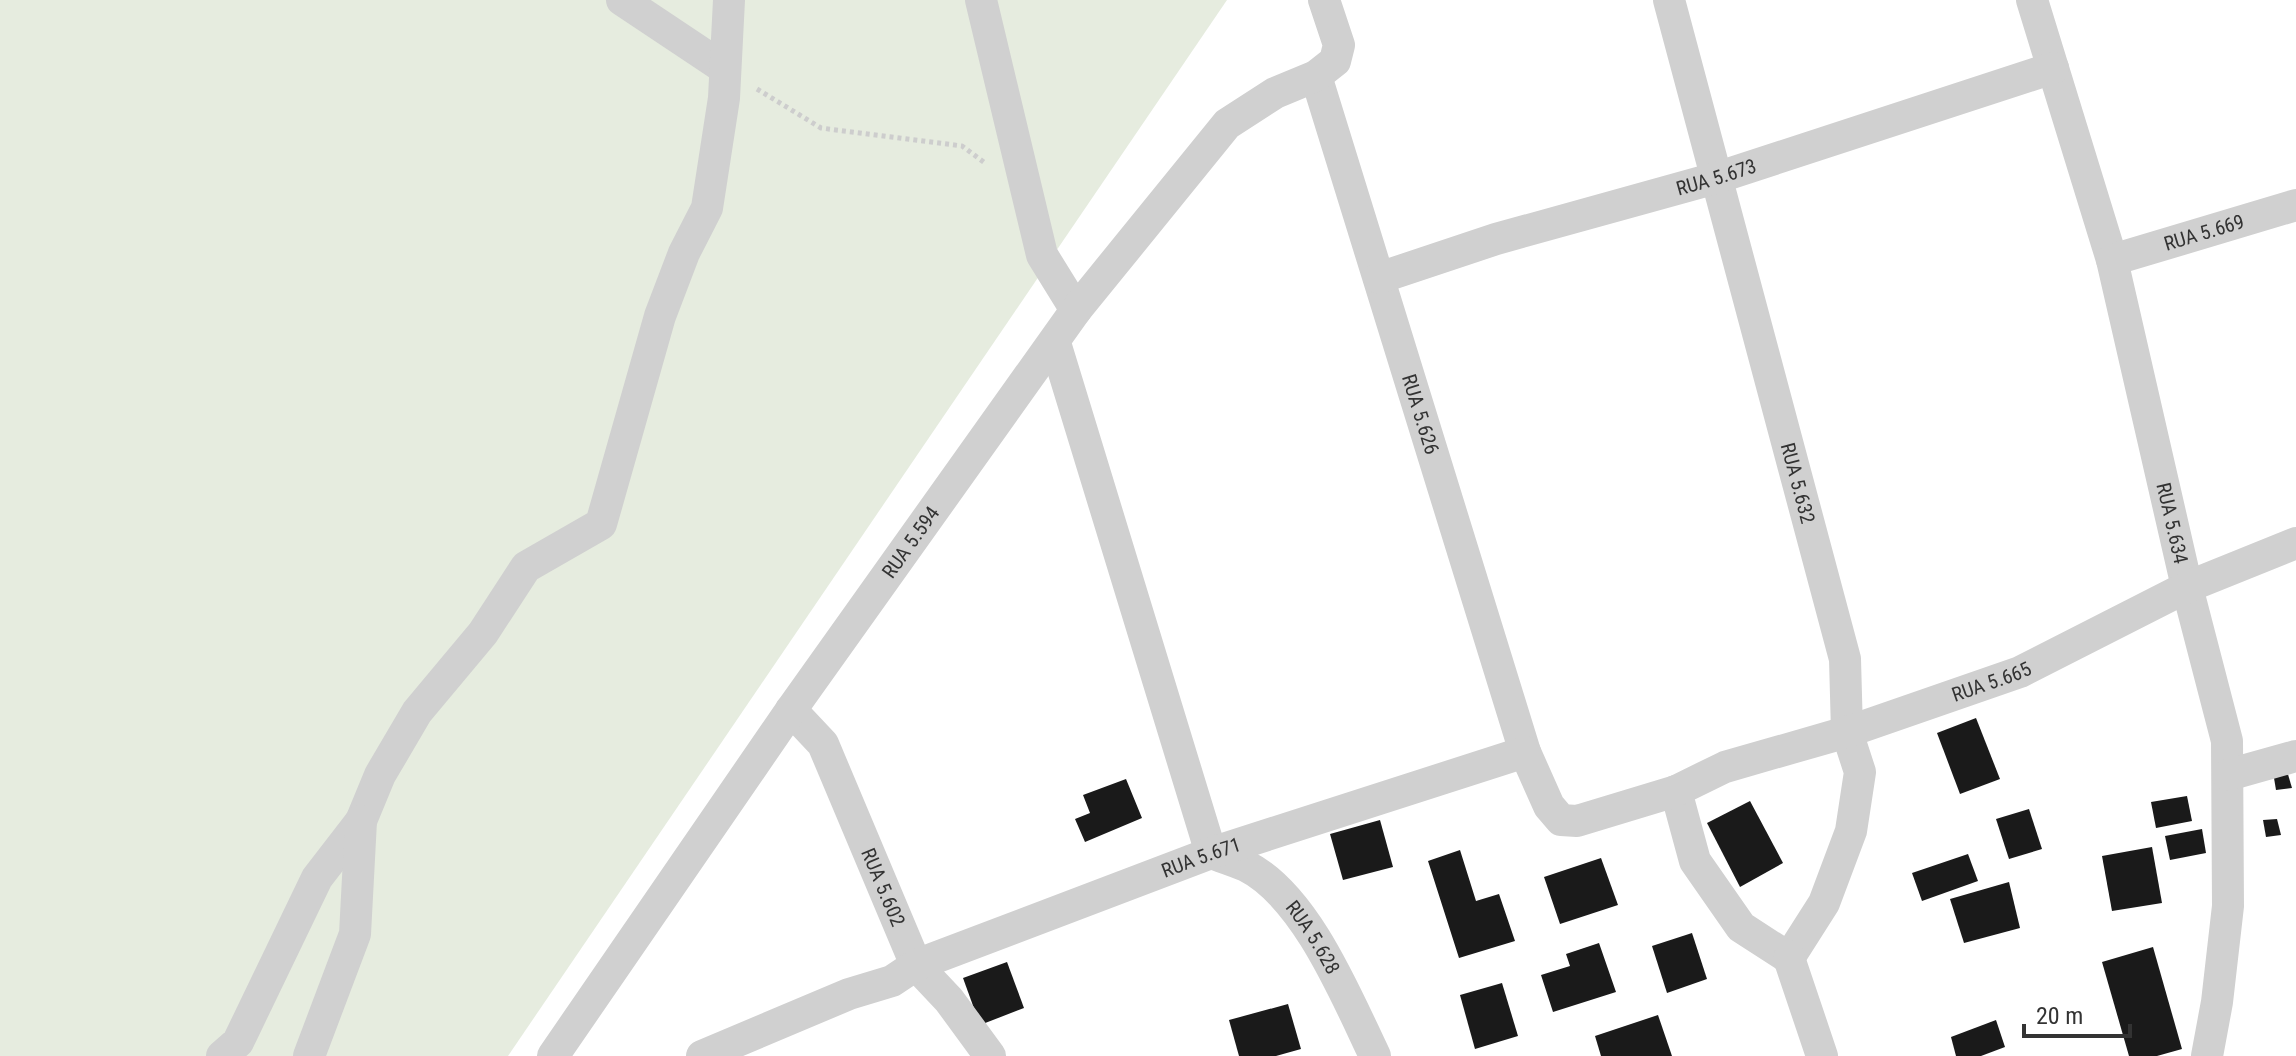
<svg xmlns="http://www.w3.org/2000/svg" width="2296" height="1056" viewBox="0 0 2296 1056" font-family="'Roboto Condensed',sans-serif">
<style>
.green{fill:#e6ecdf}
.building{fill:#1a1a1a}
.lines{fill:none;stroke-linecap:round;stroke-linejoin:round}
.path{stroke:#cdcdcd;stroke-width:5;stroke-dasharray:4 4;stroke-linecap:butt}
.minor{stroke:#d0d0d0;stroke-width:32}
.labels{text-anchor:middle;stroke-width:8;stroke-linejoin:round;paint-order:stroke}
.street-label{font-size:20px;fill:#333;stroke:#fff}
</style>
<rect width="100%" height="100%" fill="#fff"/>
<polygon class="green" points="0,0 1227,0 508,1056 0,1056"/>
<g class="building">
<polygon points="1976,718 2000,779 1960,794 1937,733"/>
<polygon points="2287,771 2292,788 2276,790 2273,772"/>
<polygon points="1126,779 1142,818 1085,842 1075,819 1090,813 1083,795"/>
<polygon points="2187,796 2192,821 2156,828 2151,802"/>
<polygon points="1750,801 1783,863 1740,887 1707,823"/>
<polygon points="2029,809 2042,849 2009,859 1996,819"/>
<polygon points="2277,819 2281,835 2266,837 2263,820"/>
<polygon points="1380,820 1393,867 1343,880 1330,834"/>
<polygon points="2202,829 2206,853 2170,860 2165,836"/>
<polygon points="2152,847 2162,903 2112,911 2102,856"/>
<polygon points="1460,850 1476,901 1499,894 1515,941 1459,958 1428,861"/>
<polygon points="1968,854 1978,881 1922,901 1912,873"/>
<polygon points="1601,858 1618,905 1560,924 1544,877"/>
<polygon points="2009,882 2020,928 1964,943 1950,899"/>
<polygon points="1692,933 1707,979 1667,993 1652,946"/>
<polygon points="1599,943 1616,992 1553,1012 1541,975 1570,966 1566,954"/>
<polygon points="2153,947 2182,1049 2157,1056 2129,1056 2102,962"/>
<polygon points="1007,962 1024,1008 980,1025 963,978"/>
<polygon points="1502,983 1518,1036 1475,1049 1460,995"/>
<polygon points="1288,1004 1301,1049 1276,1056 1239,1056 1229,1020"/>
<polygon points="1658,1015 1672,1056 1601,1056 1595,1036"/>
<polygon points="1996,1020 2005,1047 1981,1056 1956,1056 1951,1037"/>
</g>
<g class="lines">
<polyline class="path" points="757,89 821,128 962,146 985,163"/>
<g class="minor">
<polyline points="622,0 724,68"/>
<polyline points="981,0 1042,255 1076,310"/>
<path id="s1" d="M 1669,0 L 1845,659 L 1847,732 L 1860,772 L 1851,831 L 1824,903 L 1789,958"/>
<path id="s2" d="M 2032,0 L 2112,260 L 2187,587 L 2227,741 L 2228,906 L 2217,1002 L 2207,1056"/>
<path id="s3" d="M 1316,76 L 1525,752"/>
<path id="s4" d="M 2112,260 L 2296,205"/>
<path id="s5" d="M 1379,278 L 1496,239 L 1716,178 L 2053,68"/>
<path id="s6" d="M 1055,343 L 1211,853 C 1222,857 1235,861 1246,866 C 1306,896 1347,998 1375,1056"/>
<path id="s7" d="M 791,710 L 823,744 L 916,965 L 949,1000 L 990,1056"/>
<polyline points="2228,775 2296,756"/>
<polyline points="1676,791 1695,861 1741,927 1789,958"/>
<polyline points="1789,958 1822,1056"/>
<polyline points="222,1056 238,1042 317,878 361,821 380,775 417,712 483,633 526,567 601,524 660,316 684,253 707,208 724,98 729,0"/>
<polyline points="309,1056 355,934 361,821"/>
<path id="s8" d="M 553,1056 L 791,710 L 1076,310 L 1227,124 L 1275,93 L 1316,76 L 1335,61 L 1339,45 L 1324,0"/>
<path id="s9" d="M 702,1056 L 849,994 L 892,981 L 916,965 L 1211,853 L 1525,752 L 1549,806 L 1561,820 L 1577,821 L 1676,791 L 1725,767 L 1847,732 L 2020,672 L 2187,587 L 2296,543"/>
</g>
</g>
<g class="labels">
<g class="street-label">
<text dy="7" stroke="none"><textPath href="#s5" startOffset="352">RUA 5.673</textPath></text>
<text dy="7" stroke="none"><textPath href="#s4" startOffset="96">RUA 5.669</textPath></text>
<text dy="7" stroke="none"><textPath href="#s3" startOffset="354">RUA 5.626</textPath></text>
<text dy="7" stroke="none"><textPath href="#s1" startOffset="500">RUA 5.632</textPath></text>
<text dy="7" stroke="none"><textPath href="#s2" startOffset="542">RUA 5.634</textPath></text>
<text dy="7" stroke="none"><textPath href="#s8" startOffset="626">RUA 5.594</textPath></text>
<text dy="7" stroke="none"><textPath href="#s9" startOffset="1410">RUA 5.665</textPath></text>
<text dy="7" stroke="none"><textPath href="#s9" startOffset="538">RUA 5.671</textPath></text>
<text dy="7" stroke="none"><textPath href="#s7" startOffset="202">RUA 5.602</textPath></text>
<text dy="7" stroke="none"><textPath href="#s6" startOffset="670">RUA 5.628</textPath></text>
</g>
</g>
<path d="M2024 1024v12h106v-12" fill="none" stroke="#333333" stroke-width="4"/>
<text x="2036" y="1024" font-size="24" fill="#333333" stroke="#ffffff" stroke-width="6" paint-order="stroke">20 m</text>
</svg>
